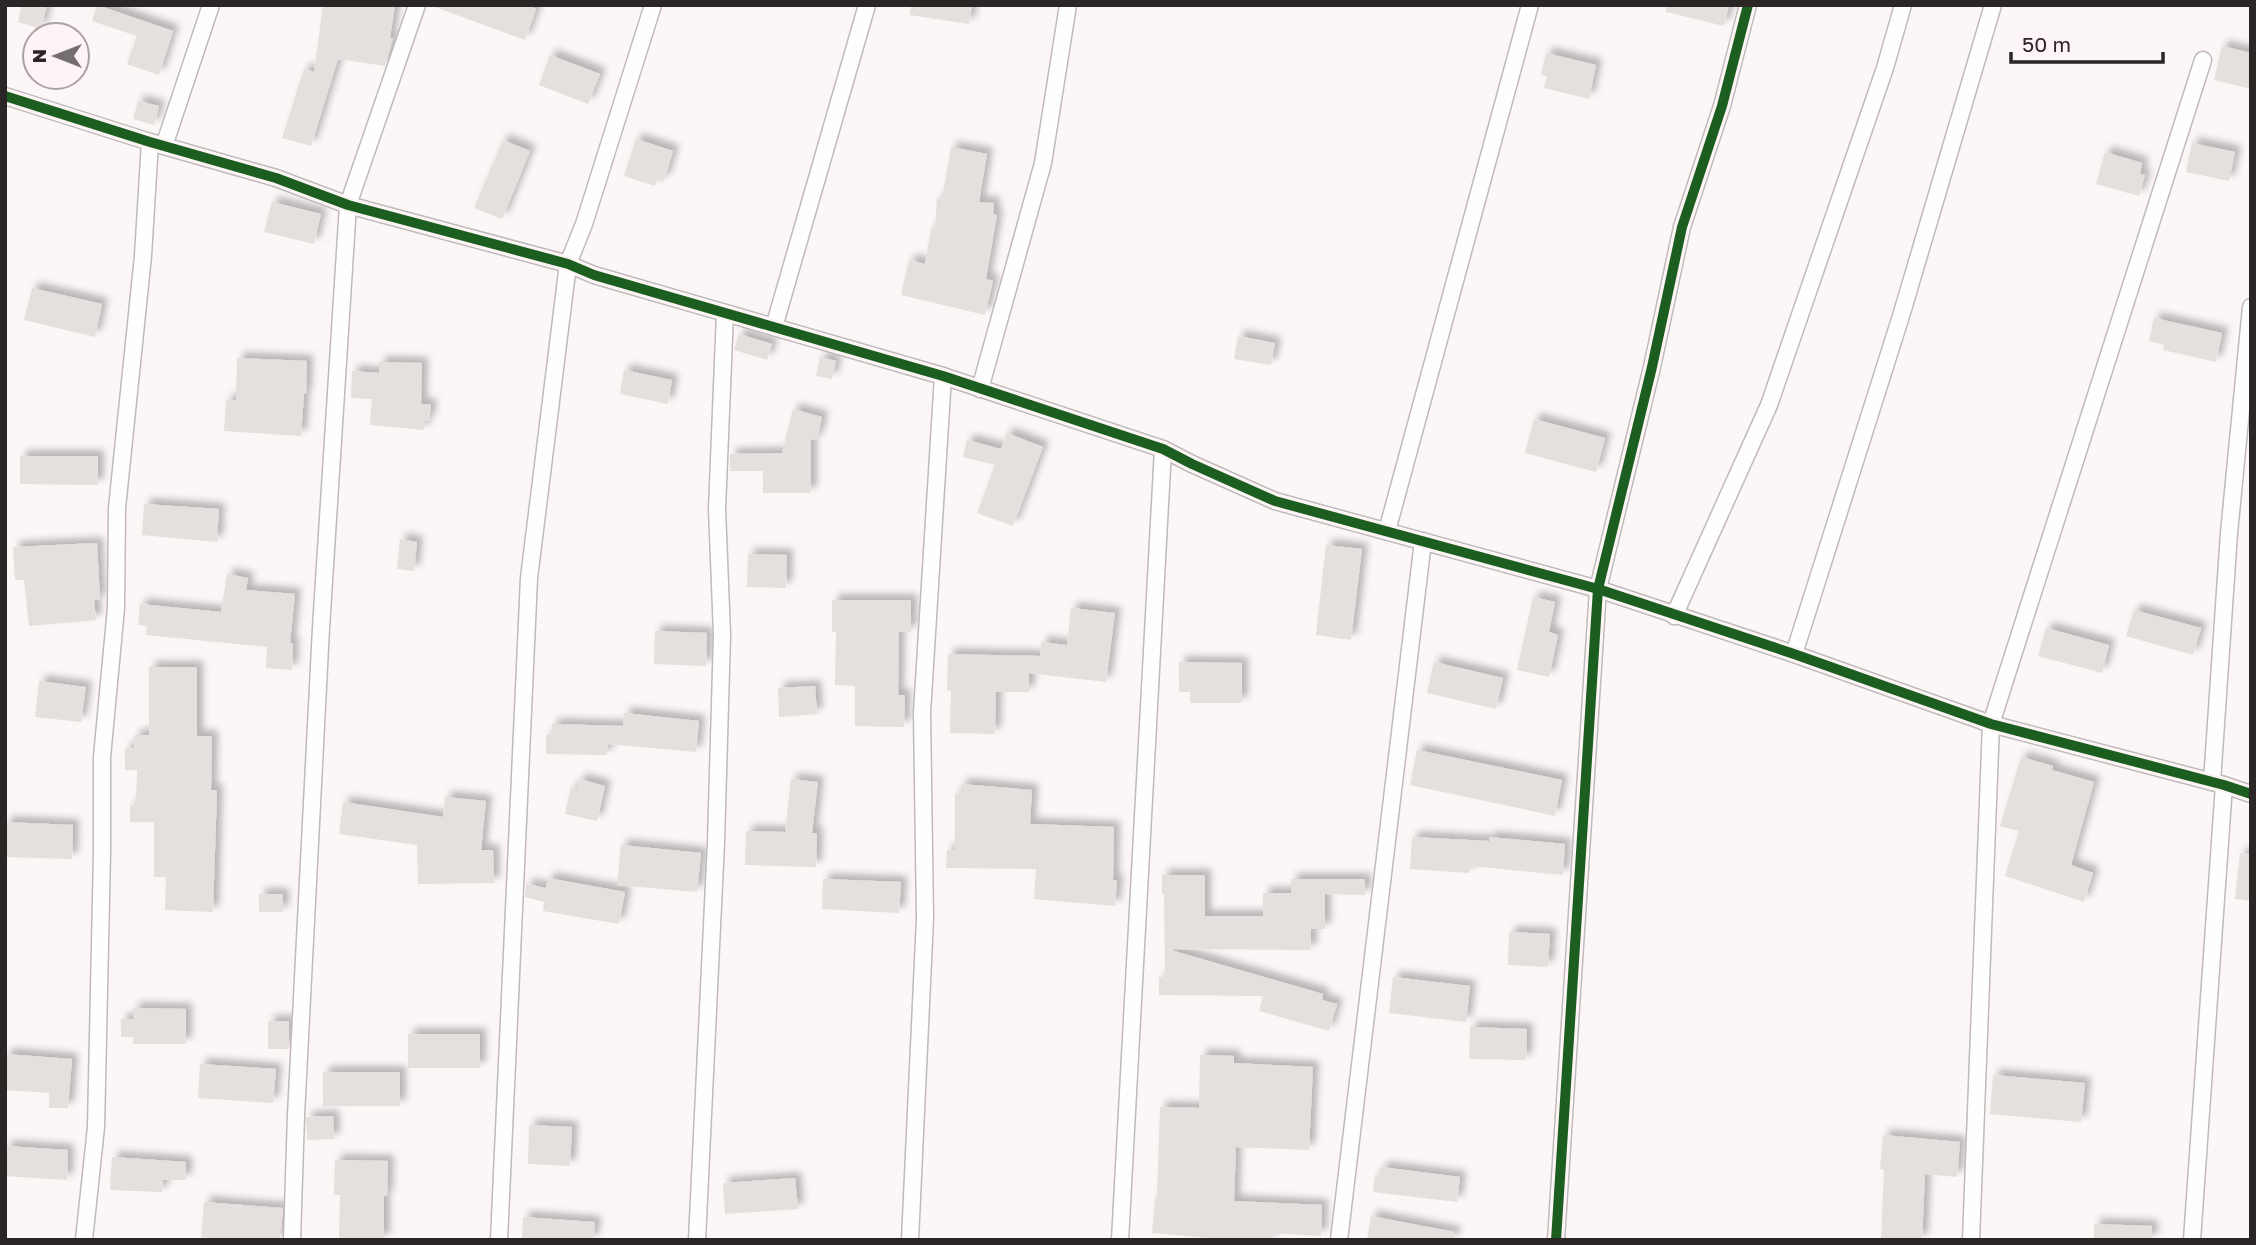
<svg xmlns="http://www.w3.org/2000/svg" width="2256" height="1245" viewBox="0 0 2256 1245" font-family="'Golos Text',sans-serif">
<style>
.building{fill:#e5dfde;filter:url(#shadow)}
.lines{fill:none;stroke-linecap:round;stroke-linejoin:round}
.minor-casing{stroke:#c0baba;stroke-width:19}
.minor{stroke:#fffefe;stroke-width:16}
.cycleway-casing{stroke:#fef4f5;stroke-width:15}
.cycleway{stroke:#1b5e20;stroke-width:10}
</style>
<defs>
<filter id="shadow"><feDropShadow dx="6" dy="-6" stdDeviation="3.5" flood-color="#0004"/></filter>
</defs>
<rect width="100%" height="100%" fill="#fcf6f7"/>
<g class="building">
<polygon points="22,5 47,5 41,29 18,22"/>
<polygon points="97,5 173,31 159,75 127,64 137,36 92,21"/>
<polygon points="323,5 395,5 390,38 393,38 385,66 338,59 311,146 282,138 304,69 314,72"/>
<polygon points="435,5 526,5 536,9 525,40 435,7"/>
<polygon points="911,5 972,5 969,24 910,15"/>
<polygon points="1666,5 1729,5 1724,26 1666,12"/>
<polygon points="2222,46 2251,53 2251,89 2214,80"/>
<polygon points="1546,53 1596,65 1589,99 1544,88 1547,76 1541,75"/>
<polygon points="550,55 600,74 588,104 539,85"/>
<polygon points="138,101 159,106 154,125 133,119"/>
<polygon points="636,139 673,151 664,181 657,179 655,186 624,176"/>
<polygon points="503,140 530,151 502,219 474,208"/>
<polygon points="2192,143 2235,152 2229,181 2186,172"/>
<polygon points="951,147 987,154 979,202 994,203 993,214 997,215 986,279 993,281 985,315 901,295 909,260 925,264 931,228 935,228 937,198 942,199"/>
<polygon points="2105,152 2142,163 2140,174 2145,175 2139,196 2096,184"/>
<polygon points="272,202 321,214 314,244 264,232"/>
<polygon points="32,288 102,304 95,337 24,320"/>
<polygon points="2154,318 2222,333 2216,362 2163,350 2164,345 2149,341"/>
<polygon points="739,334 772,344 767,360 734,350"/>
<polygon points="1238,336 1275,343 1271,365 1234,359"/>
<polygon points="820,357 836,361 832,379 816,376"/>
<polygon points="237,358 307,361 306,394 304,394 301,436 224,431 226,400 236,400"/>
<polygon points="379,362 422,363 421,404 431,405 429,421 425,421 424,430 370,425 372,399 351,398 352,371 379,373"/>
<polygon points="624,370 672,380 668,404 620,394"/>
<polygon points="793,409 822,417 817,440 811,439 811,493 763,493 763,471 730,471 730,454 782,453"/>
<polygon points="1534,419 1605,438 1596,472 1525,453"/>
<polygon points="1007,433 1043,447 1013,526 977,513 995,465 963,457 967,440 1001,449"/>
<polygon points="20,456 98,456 98,485 20,484"/>
<polygon points="144,504 219,509 217,542 142,535"/>
<polygon points="400,539 417,542 414,571 397,569"/>
<polygon points="97,543 100,600 94,600 96,620 29,626 24,580 15,580 13,547"/>
<polygon points="1326,545 1362,549 1351,640 1316,635"/>
<polygon points="748,554 787,555 786,588 747,587"/>
<polygon points="227,574 248,578 246,590 295,594 290,643 293,643 292,670 266,668 267,647 146,635 147,626 138,625 140,604 221,612"/>
<polygon points="1533,597 1555,602 1549,632 1558,635 1549,677 1517,670"/>
<polygon points="832,600 911,600 911,632 899,632 898,695 905,695 904,727 855,726 855,686 835,685 836,632 832,632"/>
<polygon points="1071,608 1115,613 1106,682 1029,673 1029,692 996,692 995,734 950,733 951,691 947,690 948,654 1040,656 1041,642 1067,645"/>
<polygon points="2134,610 2201,628 2193,655 2126,636"/>
<polygon points="2046,628 2109,645 2102,673 2038,656"/>
<polygon points="655,631 707,633 706,666 654,664"/>
<polygon points="1179,662 1242,663 1242,703 1190,703 1190,692 1179,692"/>
<polygon points="1434,662 1503,678 1496,709 1427,693"/>
<polygon points="149,667 197,667 197,736 212,736 211,790 217,790 213,912 165,910 166,877 154,877 154,822 130,822 130,805 136,805 137,770 125,770 125,748 134,748 134,735 149,735"/>
<polygon points="39,681 86,687 81,722 35,717"/>
<polygon points="815,686 817,714 779,717 778,688"/>
<polygon points="624,713 699,721 696,752 608,744 607,755 546,754 546,735 551,735 552,724 623,726"/>
<polygon points="1417,750 1562,780 1555,816 1410,785"/>
<polygon points="2021,757 2053,766 2052,770 2094,782 2071,865 2093,873 2084,902 2005,876 2019,831 2000,826"/>
<polygon points="579,779 605,786 597,821 565,814 571,787 577,789"/>
<polygon points="791,779 818,782 812,833 817,833 816,867 745,865 746,831 785,832"/>
<polygon points="961,784 1032,790 1030,824 1114,827 1113,880 1117,880 1115,906 1034,899 1036,869 946,868 947,850 955,850 955,793 960,794"/>
<polygon points="445,797 486,801 481,850 493,850 494,883 418,884 417,845 339,834 343,802 443,817"/>
<polygon points="5,822 73,825 72,859 5,857"/>
<polygon points="1412,837 1489,841 1489,837 1565,844 1563,875 1470,866 1469,873 1410,869"/>
<polygon points="621,845 701,853 697,892 617,885"/>
<polygon points="2240,853 2251,854 2251,901 2235,899"/>
<polygon points="1162,875 1205,875 1205,916 1263,916 1263,893 1291,893 1291,879 1365,879 1365,895 1325,894 1325,929 1311,929 1311,950 1167,949 1323,994 1322,1000 1337,1004 1329,1031 1259,1011 1263,996 1159,995 1159,977 1165,977 1164,894 1162,894"/>
<polygon points="548,878 625,892 619,924 543,911 544,902 525,897 526,884 546,888"/>
<polygon points="823,879 901,882 899,913 822,909"/>
<rect x="259" y="894" width="24" height="18"/>
<polygon points="1509,932 1550,934 1548,967 1508,965"/>
<polygon points="1393,977 1470,986 1466,1022 1389,1013"/>
<polygon points="133,1008 186,1009 186,1044 133,1044 133,1037 121,1037 121,1019 133,1019"/>
<rect x="268" y="1021" width="21" height="28"/>
<polygon points="1470,1027 1527,1029 1526,1060 1469,1059"/>
<rect x="408" y="1034" width="72" height="34"/>
<polygon points="5,1054 72,1059 68,1108 49,1108 49,1093 5,1090"/>
<polygon points="1200,1055 1234,1056 1234,1063 1313,1067 1309,1150 1236,1147 1234,1201 1322,1205 1321,1236 1272,1233 1272,1240 1232,1240 1152,1233 1155,1197 1157,1197 1160,1107 1199,1108"/>
<polygon points="200,1064 276,1069 273,1103 198,1098"/>
<rect x="323" y="1072" width="77" height="34"/>
<polygon points="1993,1075 2085,1083 2081,1122 1990,1114"/>
<polygon points="333,1116 334,1139 307,1140 306,1117"/>
<polygon points="529,1125 572,1127 570,1166 528,1164"/>
<polygon points="1883,1135 1960,1142 1957,1177 1925,1174 1922,1240 1881,1240 1884,1170 1880,1169"/>
<polygon points="5,1146 68,1150 67,1180 5,1176"/>
<polygon points="112,1157 186,1162 186,1180 163,1180 162,1192 110,1190"/>
<polygon points="335,1160 388,1161 387,1196 384,1196 384,1240 339,1240 340,1195 334,1195"/>
<polygon points="1381,1167 1460,1177 1457,1202 1373,1192 1375,1175 1380,1176"/>
<polygon points="795,1178 798,1209 725,1214 723,1183"/>
<polygon points="204,1202 283,1208 280,1240 227,1240 201,1237"/>
<polygon points="1371,1216 1454,1232 1454,1240 1367,1240"/>
<polygon points="523,1217 595,1222 593,1240 522,1240"/>
<polygon points="2094,1224 2152,1226 2152,1240 2094,1240"/>
</g>
<g class="lines">
<g class="minor-casing">
<g id="minor">
<polyline points="5,96 150,142 276,178 348,205 568,264 594,275 943,376 1163,449 1192,464 1275,501 1598,589 1794,654 1991,724 2224,785 2251,794"/>
<polyline points="164,146 211,5"/>
<polyline points="774,327 867,5"/>
<polyline points="980,389 1043,163 1068,5"/>
<polyline points="1387,531 1530,5"/>
<polyline points="1674,616 1769,405 1885,68 1903,5"/>
<polyline points="1794,654 1901,316 1993,5"/>
<polyline points="2212,782 2229,533 2251,307"/>
<polyline points="84,1240 96,1127 102,853 102,757 116,608 117,508 143,256 150,142"/>
<polyline points="292,1240 296,1115 321,628 348,205 417,5"/>
<polyline points="499,1240 529,578 568,264 584,224 653,5"/>
<polyline points="697,1240 716,842 722,635 717,509 725,313"/>
<polyline points="910,1240 925,918 922,713 943,376"/>
<polyline points="1120,1240 1163,449"/>
<polyline points="1339,1240 1423,541"/>
<polyline points="1556,1240 1598,589 1652,367 1682,227 1722,106 1748,5"/>
<polyline points="1971,1240 1991,724 2203,60"/>
<polyline points="2192,1240 2224,785"/>
</g>
</g>
<use href="#minor" class="minor"/>
<g class="cycleway-casing">
<g id="cycleway">
<polyline points="5,96 150,142 276,178 348,205 568,264 594,275 943,376 1163,449 1192,464 1275,501 1598,589 1794,654 1991,724 2224,785 2251,794"/>
<polyline points="1556,1240 1598,589 1652,367 1682,227 1722,106 1748,5"/>
</g>
</g>
<use href="#cycleway" class="cycleway"/>
</g>
<rect width="2256" height="1245" fill="none" stroke="#2b2526" stroke-width="14"/>
<g transform="translate(56 56) rotate(270)"><circle r="33" fill="#fef4f5" stroke="#aaa1a2" stroke-width="2"/>
<path d="M0-5L12 26L0 18L-12 26Z" fill="#746e6f"/>
<text y="-10" font-size="19" font-weight="bold" text-anchor="middle" fill="#2b2526">N</text>
</g>
<path d="M2011 52v10h152v-10" fill="none" stroke="#2b2526" stroke-width="3.5"/>
<text x="2022" y="52" font-size="21" fill="#2b2526" stroke="#fef4f5" stroke-width="5" paint-order="stroke">50 m</text>
</svg>
